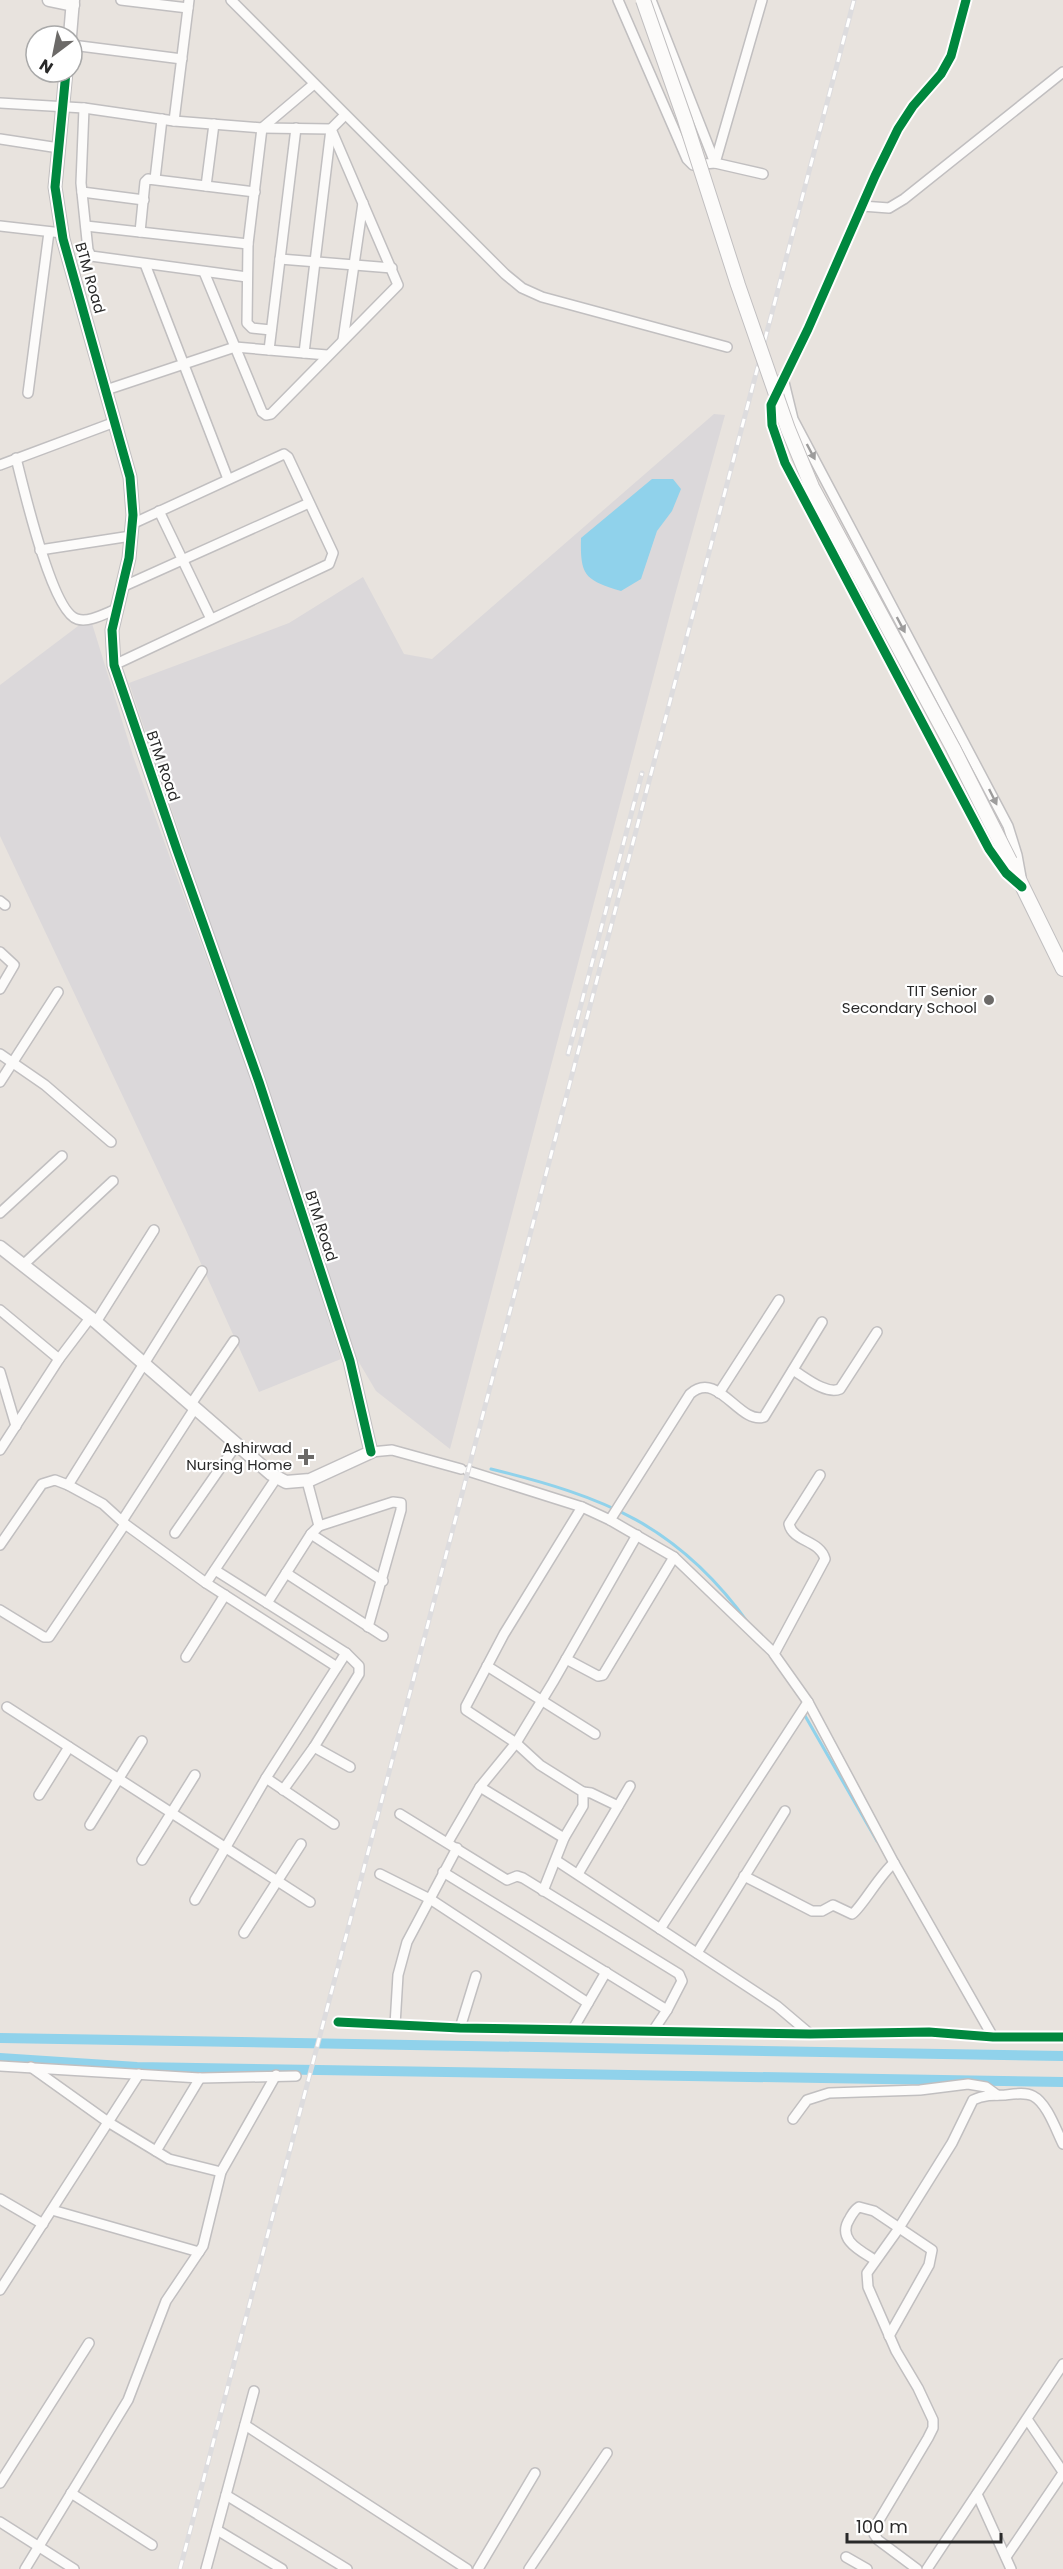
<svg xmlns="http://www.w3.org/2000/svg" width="1063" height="2569" viewBox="0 0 1063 2569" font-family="Poppins,sans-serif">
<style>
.industrial{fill:#dbd8da}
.water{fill:#90d2eb}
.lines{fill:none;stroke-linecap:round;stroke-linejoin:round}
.stream{stroke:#90d2eb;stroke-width:3}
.canal{stroke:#90d2eb;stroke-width:10}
.minor-casing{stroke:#c1bfc0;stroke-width:12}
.tertiary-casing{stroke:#c1bfc0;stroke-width:15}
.secondary-casing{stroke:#c1bfc0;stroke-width:16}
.minor{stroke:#fcfbfa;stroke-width:9}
.tertiary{stroke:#fcfbfa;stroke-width:12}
.secondary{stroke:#fcfbfa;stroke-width:14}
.rail-casing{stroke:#dddcde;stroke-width:5}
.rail{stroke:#fff;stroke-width:3;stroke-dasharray:9;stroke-linecap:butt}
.secondary-bridge-casing{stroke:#c1bfc0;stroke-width:16;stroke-linecap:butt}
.secondary-bridge{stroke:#fcfbfa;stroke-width:14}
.cycleway-casing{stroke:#fff;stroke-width:13}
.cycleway{stroke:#00873e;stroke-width:9}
.oneway{fill:#9d9c9c}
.poi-dot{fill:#6c6a68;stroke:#fff;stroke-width:2}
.labels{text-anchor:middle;stroke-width:4.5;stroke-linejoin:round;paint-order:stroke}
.street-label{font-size:15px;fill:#292929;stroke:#fff}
.poi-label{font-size:15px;fill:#292929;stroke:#fff;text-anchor:end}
</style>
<rect width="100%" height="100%" fill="#e8e3de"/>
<g class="industrial">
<polygon points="714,414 725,415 675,595 450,1449 376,1391 357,1359 129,683 289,623 363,577 404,654 432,659"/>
<polygon points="90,617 133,756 259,1102 341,1359 259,1392 185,1228 0,836 0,685"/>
</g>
<path class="water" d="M 652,479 L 673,479 L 681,489 L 672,511 L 657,531 L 641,579 L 621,591 C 585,580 580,576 581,538 Z"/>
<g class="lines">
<g class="stream">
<path d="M 491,1469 C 605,1497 678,1525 749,1624"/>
<polyline points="804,1714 877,1841"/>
</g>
<g class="canal">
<polyline points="0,2038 1063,2056"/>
<polyline points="0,2058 137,2067 1063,2082"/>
</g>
<g class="minor-casing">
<g id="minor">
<polyline points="121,0 188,8"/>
<polyline points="231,0 505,274 522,288 542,297 727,347"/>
<polyline points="618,0 687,159 693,165 715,163 651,0"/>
<polyline points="762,0 715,163 763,174"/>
<polyline points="966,0 951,56 941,74 913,106 898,129 875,176 808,329 771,405 772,425 785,463 989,849 1006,873 1018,883"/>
<polyline points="72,45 182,59"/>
<polyline points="0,103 84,108 174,121 262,128 331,129"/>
<polyline points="84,108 81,183 88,250 91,256 247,277"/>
<polyline points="174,121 189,0"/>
<polyline points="0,139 59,148"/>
<polyline points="155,179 162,119"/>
<polyline points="206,186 214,124"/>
<polyline points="82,192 144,200"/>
<polyline points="862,206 889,208 904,199 1063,72"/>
<polyline points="0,226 62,233"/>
<polyline points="86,226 248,244"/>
<polyline points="140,232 145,182 148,179 255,192"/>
<polyline points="280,259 392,268"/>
<polyline points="145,264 228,479"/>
<polyline points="204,272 262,412 266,415 271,414 398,285 331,129"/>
<polyline points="271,330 252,328 247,323 248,244 262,128 314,84"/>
<polyline points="343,340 363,203"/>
<polyline points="269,350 296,128"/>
<polyline points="304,353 331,129 345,115"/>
<polyline points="783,378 793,419 1008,826 1017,855 1021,877"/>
<polyline points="106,390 235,347 327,355"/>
<polyline points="28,393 49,232"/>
<path d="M 16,458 C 23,486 52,612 77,619 C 89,623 106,613 117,609"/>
<polyline points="0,465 115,422"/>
<polyline points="159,511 211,619"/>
<polyline points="40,550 131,536"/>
<polyline points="122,587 309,503"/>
<polyline points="114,665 329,564 333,553 288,457 284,454 132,524"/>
<polyline points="0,901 5,905"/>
<polyline points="0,952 14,965 0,989"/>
<polyline points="0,1054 45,1085 111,1142"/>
<polyline points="0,1082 58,992"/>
<polyline points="0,1213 62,1156"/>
<polyline points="23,1265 113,1181"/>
<polyline points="0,1310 59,1359"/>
<polyline points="96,1322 154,1230"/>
<path d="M 793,1370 C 805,1377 826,1395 840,1389 L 877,1332"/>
<polyline points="0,1372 16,1426"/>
<polyline points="719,1393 779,1300"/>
<polyline points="191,1404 234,1341"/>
<polyline points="0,1450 59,1359 90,1318"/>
<polyline points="371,1452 392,1450 461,1469"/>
<polyline points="468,1471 582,1507 610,1520 674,1557 774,1653"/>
<path d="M 820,1475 L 789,1524 C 793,1542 820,1540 825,1559 L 774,1654 L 808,1702 L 894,1863 L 993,2037"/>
<polyline points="68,1485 202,1271"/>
<path d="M 610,1520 L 690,1394 C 718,1369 739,1425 764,1417 L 822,1322"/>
<polyline points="122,1521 195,1408"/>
<polyline points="319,1526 393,1502 401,1503 401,1510 368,1627"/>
<polyline points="175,1533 237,1444"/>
<polyline points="311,1534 383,1581"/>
<polyline points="0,1545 42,1484 55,1480 68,1485 103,1504 125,1524 206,1583 337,1667"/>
<polyline points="215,1570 346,1653 359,1666 359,1674 314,1747 283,1790"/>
<polyline points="286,1573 383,1636"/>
<polyline points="206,1583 277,1477"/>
<polyline points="267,1603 311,1534 319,1526 307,1481"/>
<polyline points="0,1610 44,1637 49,1637 125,1524"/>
<polyline points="186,1657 225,1595"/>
<polyline points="566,1659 598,1676 603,1675 674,1557"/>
<polyline points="487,1666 595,1734"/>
<polyline points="7,1707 310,1902"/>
<polyline points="314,1747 350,1767"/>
<polyline points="266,1778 334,1824"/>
<polyline points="480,1787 564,1838"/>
<polyline points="583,1792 591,1793 618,1806"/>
<polyline points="39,1795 69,1747"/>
<polyline points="400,1814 507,1880 517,1876 523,1878 679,1974 682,1981 667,2010"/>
<polyline points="90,1825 142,1741"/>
<polyline points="448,1842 480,1787 516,1743 553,1682 637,1535"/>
<polyline points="142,1860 195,1775"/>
<polyline points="557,1861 777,2006 810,2034"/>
<polyline points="443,1872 667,2010 653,2031"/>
<polyline points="380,1874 430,1899 588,2003"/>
<polyline points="578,1874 630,1786"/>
<path d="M 744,1876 L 812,1911 L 822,1911 L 833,1905 L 852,1914 C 860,1910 880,1874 894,1863"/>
<polyline points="543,1891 564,1838 583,1806 583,1792 540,1765 516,1743 466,1710 466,1706 504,1634 582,1507"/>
<polyline points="195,1900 266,1778 346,1653"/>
<polyline points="660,1929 808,1702"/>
<polyline points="244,1933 301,1844"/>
<polyline points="697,1953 785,1811"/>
<polyline points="338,2022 460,2028 810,2034 929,2032 993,2037 1063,2037"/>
<polyline points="395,2025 398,1975 407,1942 457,1848"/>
<polyline points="460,2028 476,1976"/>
<polyline points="573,2029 606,1972"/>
<polyline points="0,2066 200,2078 296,2076"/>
<polyline points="31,2067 108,2122 169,2159 221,2172"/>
<polyline points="793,2119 807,2100 829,2093 920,2090 968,2084 986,2087 997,2095"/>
<polyline points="156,2151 200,2078"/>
<polyline points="0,2199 43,2224"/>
<polyline points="52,2210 199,2252"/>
<path d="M 875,2260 C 859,2250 836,2239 850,2218 C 853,2213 854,2210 859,2207 L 874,2211 L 932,2250 L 929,2265 L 889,2336"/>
<polyline points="0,2290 139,2074"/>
<polyline points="1027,2419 1063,2472"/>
<polyline points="245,2425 467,2569"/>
<polyline points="0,2483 89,2343"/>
<polyline points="71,2493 152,2545"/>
<polyline points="977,2494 1011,2569"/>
<polyline points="226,2495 347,2569"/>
<polyline points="0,2522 74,2569"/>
<polyline points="217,2530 282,2569"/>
<polyline points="846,2557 867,2569"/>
<polyline points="1006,2557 1063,2473"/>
<polyline points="25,2569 128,2400 166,2301 203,2246 221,2172 276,2075"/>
<polyline points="206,2569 254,2391"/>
<polyline points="478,2569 535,2473"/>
<polyline points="529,2569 607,2453"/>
<path d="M 917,2569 L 878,2540 L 874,2534 L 875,2527 L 928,2438 L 933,2428 L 933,2420 L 918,2388 L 896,2351 L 868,2287 L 867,2273 L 897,2231 L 952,2143 L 973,2100 C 983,2095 994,2095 1005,2095 C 1014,2094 1025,2092 1033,2096 C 1047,2103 1056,2130 1063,2144"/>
<polyline points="927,2569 1063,2364"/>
</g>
</g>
<g class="tertiary-casing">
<g id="tertiary">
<polyline points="49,0 73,5"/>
<polyline points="70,36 73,0"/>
<polyline points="0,1247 96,1322 271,1474 286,1482 310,1480 371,1452 350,1361 259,1082 177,850 114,665 112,630 129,558 133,515 130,477 63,239 55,187 66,72"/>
</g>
</g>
<g class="secondary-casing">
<polyline id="secondary" points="1010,861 1063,969"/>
</g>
<use href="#minor" class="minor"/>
<use href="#tertiary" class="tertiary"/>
<use href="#secondary" class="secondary"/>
<g class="rail-casing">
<g id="rail">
<polyline points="568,1054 642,773"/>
<polyline points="180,2569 854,0"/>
</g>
</g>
<use href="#rail" class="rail"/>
<g class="secondary-bridge-casing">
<polyline id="secondary-bridge" points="643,0 685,120 738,285 788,429 812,487 953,748 1010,861"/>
</g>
<use href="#secondary-bridge" class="secondary-bridge"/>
<g class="cycleway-casing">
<g id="cycleway">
<polyline points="966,0 951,56 941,74 913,106 898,129 875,176 808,329 771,405 772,425 785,463 989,849 1006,873 1022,887"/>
<polyline points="66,72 55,187 63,239 130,477 133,515 129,558 112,630 114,665 177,850 259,1082 350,1361 371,1452"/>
<polyline points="338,2022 460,2028 810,2034 929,2032 993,2037 1063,2037"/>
</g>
</g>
<use href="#cycleway" class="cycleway"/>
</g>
<defs><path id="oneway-solid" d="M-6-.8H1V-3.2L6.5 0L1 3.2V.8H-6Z" transform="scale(1.5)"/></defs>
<g class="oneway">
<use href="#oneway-solid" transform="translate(811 452) rotate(62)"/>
<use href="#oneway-solid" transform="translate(901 625) rotate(62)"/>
<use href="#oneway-solid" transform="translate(993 797) rotate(64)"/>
</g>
<g class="poi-dot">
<circle cx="989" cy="1000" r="6"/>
<path d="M303 1448h6v6h6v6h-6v6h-6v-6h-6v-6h6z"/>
</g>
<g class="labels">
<g class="street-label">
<text transform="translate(90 278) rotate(74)" y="5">BTM Road</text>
<text transform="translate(163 766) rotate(71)" y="5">BTM Road</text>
<text transform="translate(321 1226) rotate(72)" y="5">BTM Road</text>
</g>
<g class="poi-label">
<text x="977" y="996">TIT Senior<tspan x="977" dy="17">Secondary School</tspan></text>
<text x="292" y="1453">Ashirwad<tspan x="292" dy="17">Nursing Home</tspan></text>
</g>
</g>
<g transform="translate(54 54) rotate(212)"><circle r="28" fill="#ffffff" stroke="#a9a9a9" stroke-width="1.5"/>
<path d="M0-4.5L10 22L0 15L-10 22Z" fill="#6c6a68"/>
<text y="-9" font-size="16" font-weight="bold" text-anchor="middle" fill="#292929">N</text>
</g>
<path d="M847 2533v9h154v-9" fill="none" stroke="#292929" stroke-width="3"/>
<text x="856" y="2533" font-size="18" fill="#292929" stroke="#ffffff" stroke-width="4.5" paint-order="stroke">100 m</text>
</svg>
